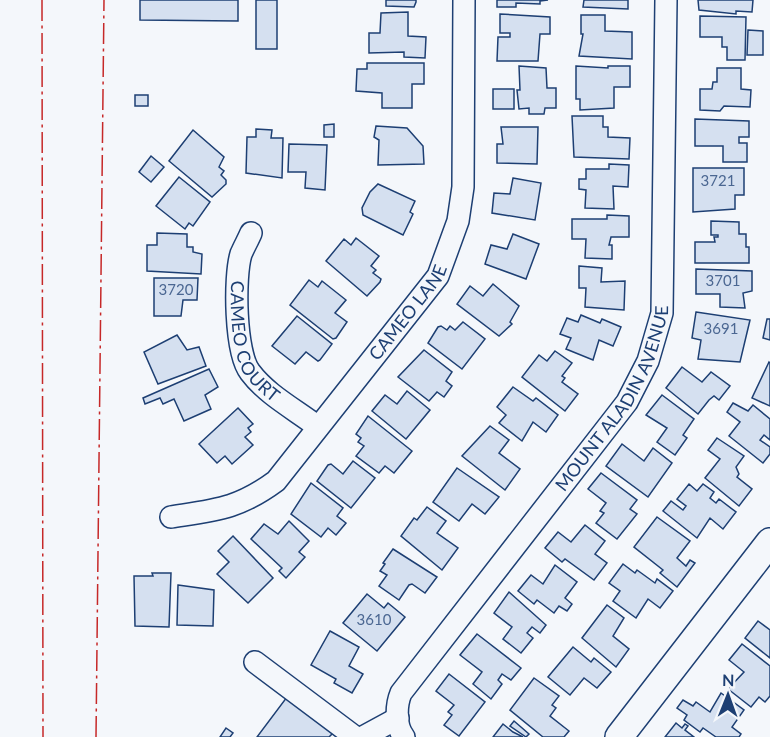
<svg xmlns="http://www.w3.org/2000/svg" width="770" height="737" viewBox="0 0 770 737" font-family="Lato,sans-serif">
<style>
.building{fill:#d5e0f0;stroke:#1d3f73;stroke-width:1.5}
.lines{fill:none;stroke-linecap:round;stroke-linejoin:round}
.minor-casing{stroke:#1d3f73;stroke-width:24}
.major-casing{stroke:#1d3f73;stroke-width:30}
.minor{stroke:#f4f7fb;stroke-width:21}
.major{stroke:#f4f7fb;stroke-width:27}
.power{stroke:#c62828;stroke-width:1.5;stroke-dasharray:21 4.5 3 4.5;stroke-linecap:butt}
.labels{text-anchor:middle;stroke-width:4.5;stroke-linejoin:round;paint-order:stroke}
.number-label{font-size:15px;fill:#4b6792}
.street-label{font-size:18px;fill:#1d3f73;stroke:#f4f7fb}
</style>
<rect width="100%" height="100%" fill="#f4f7fb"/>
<g class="building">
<polygon points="140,0 238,0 238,21 140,20"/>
<rect x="256" y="0" width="21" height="49"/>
<polygon points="386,0 416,0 416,2 414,7 386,6"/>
<polygon points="497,0 548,0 540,1 540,4 516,3 516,7 497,7"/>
<polygon points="584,0 628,0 628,9 583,7"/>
<polygon points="698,0 753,0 752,12 736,11 736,14 699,10"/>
<polygon points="408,12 408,36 426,37 425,58 404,57 404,52 369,53 369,33 380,33 381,13"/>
<polygon points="500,14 550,17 550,34 540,34 538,61 497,61 498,37 510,37 510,33 500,33"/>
<polygon points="581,15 605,15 605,31 632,32 632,59 579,56 583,34 581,34"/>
<polygon points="700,16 746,17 745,60 727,60 727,47 722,47 722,37 700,37"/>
<polygon points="748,30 763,31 763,55 747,55"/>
<polygon points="367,63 424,63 424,84 412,84 412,108 382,108 382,93 356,91 357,69 367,69"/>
<polygon points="519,66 546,68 547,88 556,88 556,108 545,108 544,114 529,114 529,108 519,109 517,90 520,90"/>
<polygon points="576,66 608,68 608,66 630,66 630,87 614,87 614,108 580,110 580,99 576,99"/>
<polygon points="717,68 741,68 741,89 751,90 750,107 724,106 720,111 700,110 700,89 712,89 713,82 717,82"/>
<rect x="493" y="89" width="21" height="20"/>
<rect x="135" y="95" width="13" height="11"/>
<polygon points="572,116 603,116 603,127 608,127 608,137 630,138 629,159 574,157"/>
<polygon points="695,119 749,121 749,137 739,137 739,143 747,143 747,162 723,162 723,146 695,146"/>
<polygon points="334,124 334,137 324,137 324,125"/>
<polygon points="376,126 407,128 423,146 424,164 378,165 379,140 374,137"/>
<polygon points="501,127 538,127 537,164 497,163 497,144 503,144"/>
<polygon points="256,129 272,130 271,138 283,138 282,178 246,173 247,137 256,137"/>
<polygon points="193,130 224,157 219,167 224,171 221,175 226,180 226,184 212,197 169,161"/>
<polygon points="289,144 327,145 325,190 305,188 306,172 288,172"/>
<polygon points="151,156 164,167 151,182 139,172"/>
<polygon points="609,164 629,165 628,187 613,186 614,209 585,208 586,190 579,189 579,179 586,179 586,169 609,169"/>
<polygon points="693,168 744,168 744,195 735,195 735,209 693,212"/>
<polygon points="179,177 210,202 193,226 189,223 185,229 156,206"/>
<polygon points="513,178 541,183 535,220 492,213 494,193 510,194"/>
<polygon points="378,184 415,201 410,212 413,214 403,235 363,215 362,208 370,192"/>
<polygon points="607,215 629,216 629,237 611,237 609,245 612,245 612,259 585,258 586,239 572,239 572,219 607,219"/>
<polygon points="711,221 739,222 739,234 746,234 746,247 749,247 749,263 695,263 695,242 715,242 714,237 718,237 718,235 711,235"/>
<polygon points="157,233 187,234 187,247 193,247 193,252 202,254 201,274 147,271 147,245 157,245"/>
<polygon points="513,234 539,244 526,279 485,264 491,245 507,249"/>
<polygon points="356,238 379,256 371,266 376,270 373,273 381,279 380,282 367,296 326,261 344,239 351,245"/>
<polygon points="579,266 602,268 601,282 625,281 624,310 585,307 586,288 579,288"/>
<polygon points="696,269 752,271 752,291 743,293 745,308 720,307 720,294 696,294"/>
<polygon points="154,278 198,278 197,300 183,300 181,316 154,316"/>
<polygon points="309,280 318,287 322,281 346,300 335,313 347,322 336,338 333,339 290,305"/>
<polygon points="493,284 519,306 510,322 512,324 499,336 457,304 470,286 483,296"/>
<polygon points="696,312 750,320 740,362 698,359 701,340 692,338"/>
<polygon points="581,315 600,323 602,319 621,327 613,346 599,340 593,360 566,349 571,338 560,334 567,318 578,322"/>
<polygon points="297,316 332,344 320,360 318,361 306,352 295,364 272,346"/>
<polygon points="767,319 770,319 770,340 763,338"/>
<polygon points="463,322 485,339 462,369 428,343 438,327 441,326 447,330 450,326 455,330"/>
<polygon points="177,335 187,350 199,347 206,366 158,384 144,352"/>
<polygon points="424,350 452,372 446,381 452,386 444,397 437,392 429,401 398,377"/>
<polygon points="555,351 572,363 562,376 565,378 562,382 578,394 565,411 522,377 539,355 547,361"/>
<polygon points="769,362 770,363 770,406 752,398"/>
<polygon points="682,367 702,382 711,372 730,386 719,400 714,396 709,400 698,414 666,388"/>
<polygon points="209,369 218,387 205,395 211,409 184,421 174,399 163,404 160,398 145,404 143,398"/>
<polygon points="513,387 533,401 536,398 558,415 546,432 533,422 522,441 499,423 506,415 497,407"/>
<polygon points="407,391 430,410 406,439 372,411 385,395 397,404"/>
<polygon points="662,395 694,419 683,435 687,438 675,455 657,442 667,428 646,415"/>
<polygon points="733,403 748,411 753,405 770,419 770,440 764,435 760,440 770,447 770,454 763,463 729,436 740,422 727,412"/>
<polygon points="238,408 253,424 248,428 251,432 245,437 253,445 232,464 225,456 217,463 199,444"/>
<polygon points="368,416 412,451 394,473 385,466 379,473 356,456 364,446 358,442 361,438 356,434"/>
<polygon points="490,426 509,440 499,453 520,469 505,490 462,456"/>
<polygon points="717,438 744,456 736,467 739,474 737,477 752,489 739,506 705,478 720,459 708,450"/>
<polygon points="622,444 644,461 653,448 672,463 648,497 606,466"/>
<polygon points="353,461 375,478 351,508 317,481 328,465 331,464 343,474"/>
<polygon points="457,468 499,497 485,514 472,504 459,521 433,502"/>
<polygon points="601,473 637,500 630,509 637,514 617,539 596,523 604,513 600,511 606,503 588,489"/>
<polygon points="311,483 343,508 337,516 346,523 336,535 328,528 321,537 291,514"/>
<polygon points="689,484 697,491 703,484 714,492 710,498 716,503 719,499 736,512 723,529 710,518 697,538 663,511 671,501 683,510 686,506 677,499"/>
<polygon points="427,507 446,521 437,533 458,548 442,570 401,536 414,518 417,520"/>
<polygon points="657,517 690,541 677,558 686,566 690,560 695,563 677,587 660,573 663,570 634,547"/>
<polygon points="289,521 309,541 299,552 305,557 286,578 279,571 282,568 251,539 264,524 278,534"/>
<polygon points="585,525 605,541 595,554 607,563 594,580 565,559 562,562 545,548 558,532 571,542"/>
<polygon points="233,536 273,578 248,603 217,574 229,562 218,551"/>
<polygon points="393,549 437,577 425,593 412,584 409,585 399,600 379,586 387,575 380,571 385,564 383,563"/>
<polygon points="623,564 635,573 637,570 655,583 657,579 673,591 660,608 648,599 636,618 613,601 620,591 609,583"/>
<polygon points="555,565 577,582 565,598 572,604 567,611 559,606 554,613 537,600 534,604 518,591 531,575 543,584"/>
<polygon points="152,573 171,573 169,627 135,626 134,576 153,576"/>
<polygon points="178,585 214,590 213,626 177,625"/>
<polygon points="509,592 546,625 540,633 532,627 527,633 533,638 521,653 503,639 512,627 494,613"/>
<polygon points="367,594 384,608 388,603 405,617 377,651 343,623"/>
<polygon points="607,605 624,618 613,636 629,649 616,667 582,638"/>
<polygon points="758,621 770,630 770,658 745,638"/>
<polygon points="330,631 359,647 349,666 363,674 352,693 334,683 336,679 311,665"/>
<polygon points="477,634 521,668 511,680 502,674 498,680 502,684 491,699 473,684 482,672 460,655"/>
<polygon points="742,644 770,666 770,696 765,702 759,697 751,707 728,689 744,672 729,660"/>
<polygon points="573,647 591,662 594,658 611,672 597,688 584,678 570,695 548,677"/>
<polygon points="449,674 485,702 459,736 444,725 452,715 448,712 454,705 436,691"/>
<polygon points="534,678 559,696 552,705 556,708 550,716 569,731 564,737 543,737 510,710"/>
<polygon points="290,693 335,731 329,737 257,737"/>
<polygon points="721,693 744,710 732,727 741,734 739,737 716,737 703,728 700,732 684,720 687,715 677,708 683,700 693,706 696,702 710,712"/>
<polygon points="514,721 529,734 526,737 510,726"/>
<polygon points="676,723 682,728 685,724 688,726 685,730 694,737 665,737"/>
<polygon points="503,724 513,732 523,737 493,737"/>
<polygon points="226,728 233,733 230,737 220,737"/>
</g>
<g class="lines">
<g class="minor-casing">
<g id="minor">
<path id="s1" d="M 251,233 C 248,240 244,247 241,254 C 234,277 235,353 250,372 C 267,395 296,410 318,427"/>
<path id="s2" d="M 171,517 C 216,510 238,509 276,481 L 438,276 L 458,221 L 463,187 L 464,0"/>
<polyline points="255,662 355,737"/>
<polyline points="363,737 398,718"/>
<path id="s3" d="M 404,737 C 395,726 396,705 401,693 L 627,402 L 648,361 L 662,313 L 666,0"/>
</g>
</g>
<g class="major-casing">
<polyline id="major" points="619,737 770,542"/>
</g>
<use href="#minor" class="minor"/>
<use href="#major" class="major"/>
<g class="power">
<polyline points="42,0 43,737"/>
<polyline points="96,737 104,0"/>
</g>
</g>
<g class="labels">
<g class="number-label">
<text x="718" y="186">3721</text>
<text x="723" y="286">3701</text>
<text x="176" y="295">3720</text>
<text x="721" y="334">3691</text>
<text x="374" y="625">3610</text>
</g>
<g class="street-label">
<text dy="6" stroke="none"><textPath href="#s2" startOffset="327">CAMEO LANE</textPath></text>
<text dy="6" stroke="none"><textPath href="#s1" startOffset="116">CAMEO COURT</textPath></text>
<text dy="6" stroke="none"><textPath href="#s3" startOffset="411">MOUNT ALADIN AVENUE</textPath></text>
</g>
</g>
<g transform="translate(728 695) rotate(1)" stroke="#f4f7fb" stroke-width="4.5" paint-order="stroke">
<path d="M0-4.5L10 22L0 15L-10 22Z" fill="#1d3f73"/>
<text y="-9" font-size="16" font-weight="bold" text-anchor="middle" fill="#1d3f73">N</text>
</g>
</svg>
